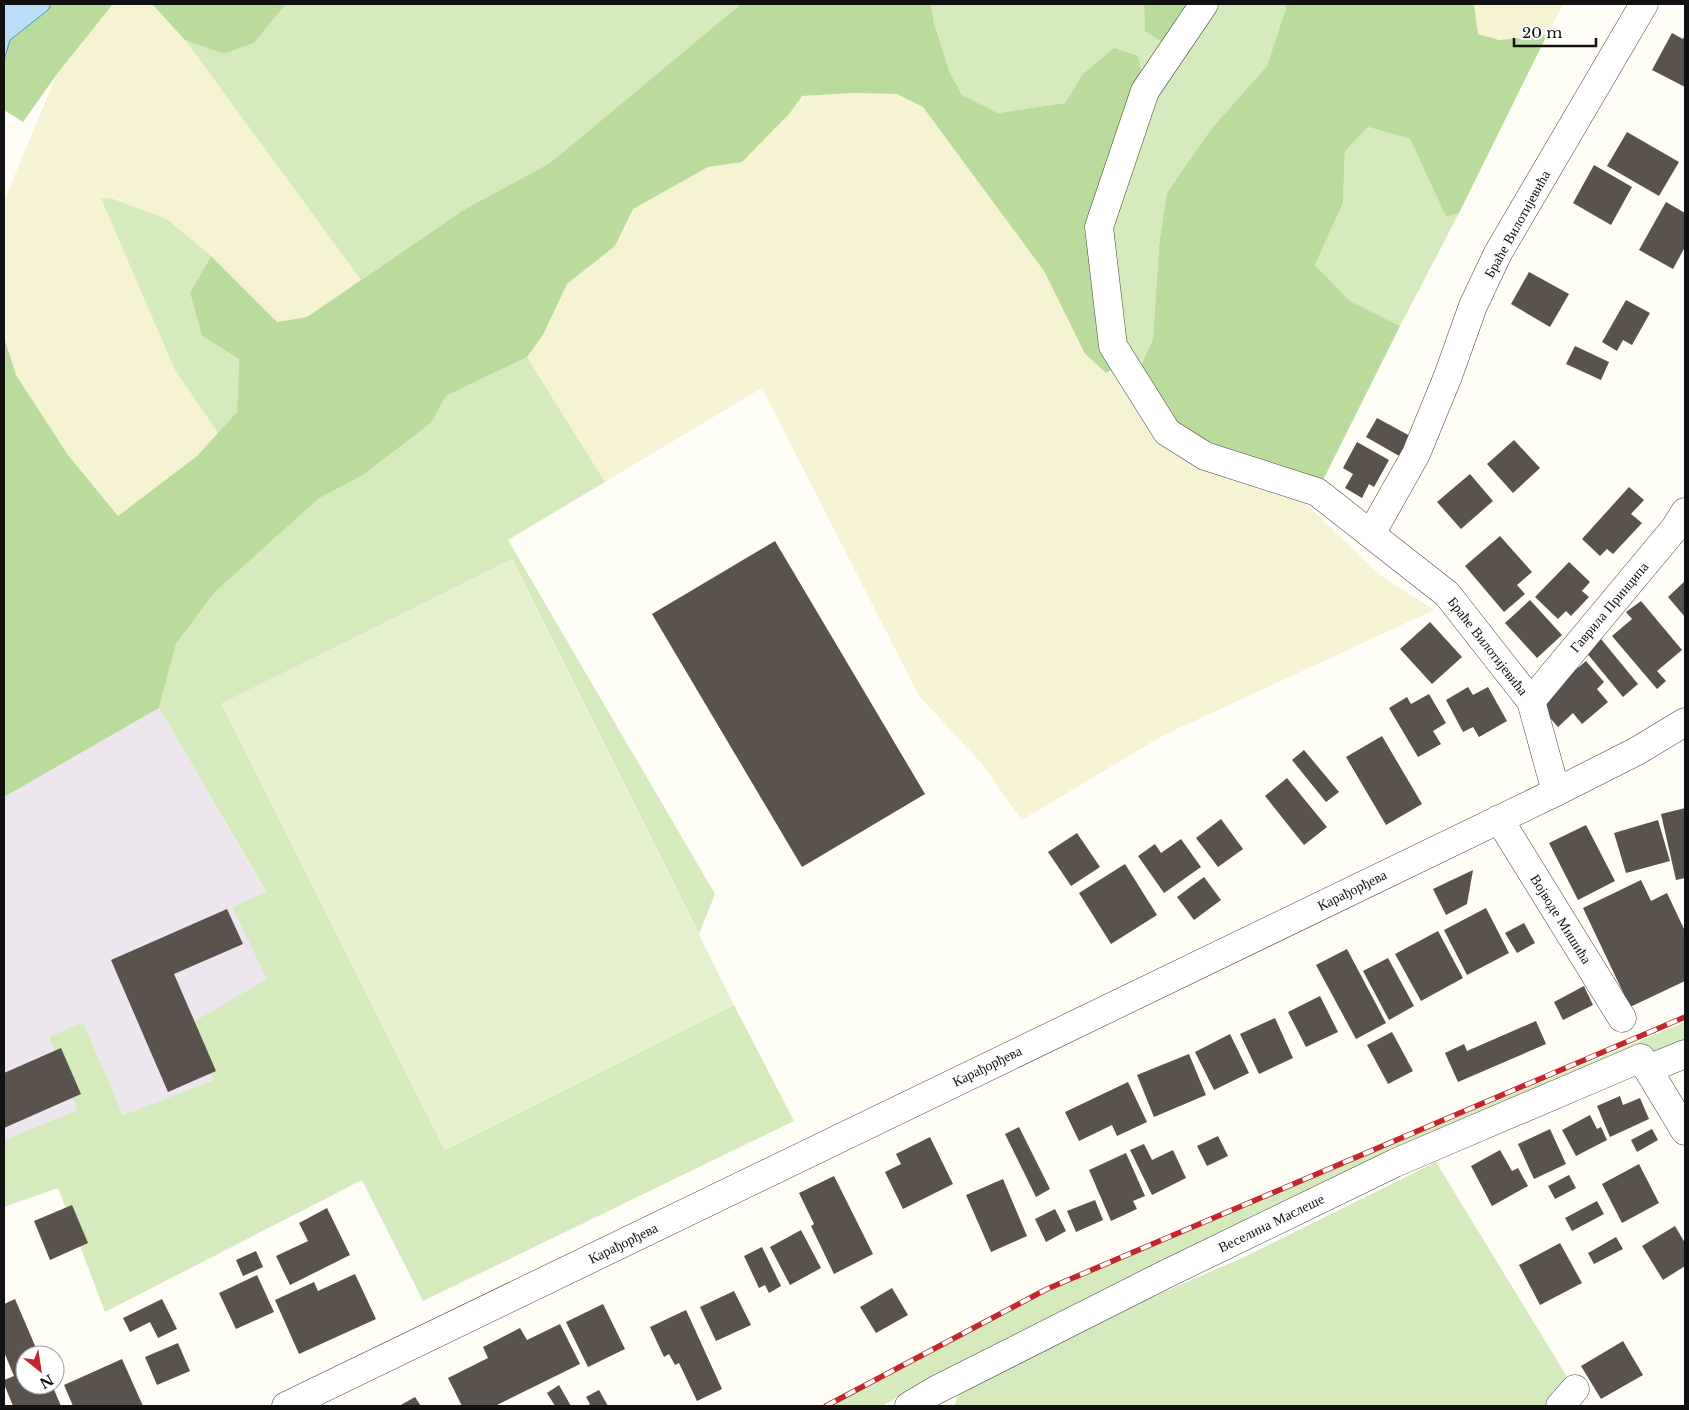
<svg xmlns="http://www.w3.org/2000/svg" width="1689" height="1410" viewBox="0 0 1689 1410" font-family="'Libre Baskerville',serif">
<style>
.industrial{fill:#eee6ef}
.farmland{fill:#f6f3d4}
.green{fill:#d5ebbd}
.forest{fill:#b9dc9c}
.pitch{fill:#e6f2cf}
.water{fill:#b9e0f7;stroke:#3f96cf}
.building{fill:#5a524d}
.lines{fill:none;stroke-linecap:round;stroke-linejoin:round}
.minor-casing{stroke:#444;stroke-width:29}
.tertiary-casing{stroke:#444;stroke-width:29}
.minor{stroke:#fff;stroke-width:28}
.tertiary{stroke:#fff;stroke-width:28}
.rail-casing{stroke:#c4262e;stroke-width:5.5}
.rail{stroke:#fff;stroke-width:4;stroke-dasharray:11;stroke-linecap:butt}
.labels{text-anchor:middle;stroke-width:5;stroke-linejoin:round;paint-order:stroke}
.street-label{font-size:14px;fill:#111;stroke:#fff}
</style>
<rect width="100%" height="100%" fill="#fffdf5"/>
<polygon class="industrial" points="159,708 266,893 232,907 268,979 191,1023 213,1080 123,1115 83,1022 49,1038 77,1110 4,1140 4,797"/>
<g class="farmland">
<polygon points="113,4 152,4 185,40 361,280 307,317 277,322 211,256 167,219 175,370 218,433 197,456 118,516 68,455 16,375 4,337 4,201 57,74"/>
<polygon points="1474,4 1563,4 1547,35 1499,40 1477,34"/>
<polygon points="852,93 897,94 924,107 1044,271 1085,354 1106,373 1124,363 1205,456 1305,503 1380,575 1434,610 1162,736 1022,820 981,763 919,696 762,388 605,482 527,357 543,335 567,284 615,246 633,209 708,167 790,113 801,96"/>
</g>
<g class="green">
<polygon points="286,4 741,4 550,163 465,209 361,280 185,40 224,54 254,43"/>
<polygon points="931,4 1144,4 1145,31 1204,4 1284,4 1286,8 1267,66 1212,128 1159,247 1153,339 1134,380 1113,346 1082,75 1065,103 998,113 962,95 950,73 934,23"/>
<polygon points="1368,127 1410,139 1446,217 1459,213 1400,326 1350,301 1315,265 1343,203 1345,151"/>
<polygon points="101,198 113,199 167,219 211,256 190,293 202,336 239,359 237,412 218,433 175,370"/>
<polygon points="527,357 605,482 508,540 715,894 699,934 512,559 222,704 445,1150 734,1005 794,1121 423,1301 362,1180 105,1312 58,1188 4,1207 4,1140 77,1110 49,1037 83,1022 123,1115 213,1080 191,1023 267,979 232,907 266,892 159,708 176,644 214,593 318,499 363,475 431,423 446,396"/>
<polygon points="1685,1022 1685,1054 1641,1059 918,1385 882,1406 826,1406 1047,1289"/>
<polygon points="1436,1162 1569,1380 1547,1406 954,1406 959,1392 1066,1334 1240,1259"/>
</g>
<g class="forest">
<polygon points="51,4 113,4 57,74 23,122 4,110 4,60 10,40 48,10"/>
<polygon points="152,4 286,4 254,43 224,54 185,40"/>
<polygon points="741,4 931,4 934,23 950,73 962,95 998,113 1065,103 1082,75 1114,48 1138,56 1145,91 1099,227 1124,363 1106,373 1085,354 1044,271 923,107 897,94 852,93 802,96 790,113 742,162 708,167 633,209 615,246 567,284 543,335 527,357 446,396 431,423 363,475 318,499 214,593 176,644 159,708 4,797 4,337 16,375 68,455 118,516 197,456 237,412 239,359 202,336 190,293 211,256 277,322 307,317 465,209 550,163"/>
<polygon points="1144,4 1204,4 1173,49 1145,31"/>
<polygon points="1284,4 1474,4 1478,34 1499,40 1547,35 1459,213 1446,217 1410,139 1368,127 1345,151 1343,203 1315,265 1350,301 1400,326 1317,492 1205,456 1134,380 1153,339 1159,247 1167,193 1212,128 1267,66 1286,8"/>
</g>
<polygon class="pitch" points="512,559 734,1005 445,1150 222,703"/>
<polygon class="water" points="4,4 51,4 48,10 10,40 4,60"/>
<g class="building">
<polygon points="1672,33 1683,39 1685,35 1685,87 1652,70"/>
<polygon points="1627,132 1679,162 1659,196 1607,166"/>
<polygon points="1594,165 1632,187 1611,225 1573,203"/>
<polygon points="1666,202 1685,213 1685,247 1673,269 1639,250"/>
<polygon points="1529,272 1569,294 1550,327 1511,304"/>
<polygon points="1626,300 1650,313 1632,345 1623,340 1617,351 1602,342"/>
<polygon points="1575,346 1609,362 1601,380 1566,364"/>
<polygon points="1377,418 1412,437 1401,457 1366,437"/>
<polygon points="1514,440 1540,468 1513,493 1487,464"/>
<polygon points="1357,442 1389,460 1374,487 1369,484 1362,498 1345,488 1353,474 1343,468"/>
<polygon points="1470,474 1493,501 1461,529 1437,502"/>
<polygon points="1629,487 1644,500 1631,514 1642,523 1613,554 1607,549 1600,556 1582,539"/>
<polygon points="1500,536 1532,572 1517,585 1525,594 1504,612 1465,566"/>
<polygon points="775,541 925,794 802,867 652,614"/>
<polygon points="1569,562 1590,582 1582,591 1589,597 1571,616 1566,611 1558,619 1535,597"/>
<polygon points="1685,581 1685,617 1668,597"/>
<polygon points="1530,600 1562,635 1537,658 1505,623"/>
<polygon points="1641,601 1682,650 1657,671 1666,681 1657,689 1612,636 1632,619 1626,612"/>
<polygon points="1430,622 1462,657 1432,684 1400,649"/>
<polygon points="1601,639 1638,684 1623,697 1586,652"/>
<polygon points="1586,661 1604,682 1597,689 1608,702 1582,724 1573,713 1558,727 1537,703"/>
<polygon points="1468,687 1473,695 1488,687 1507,721 1479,737 1473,727 1463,732 1446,700"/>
<polygon points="1429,694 1446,723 1433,731 1441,744 1418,757 1389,708 1407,697 1411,704"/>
<polygon points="1382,736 1422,804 1386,825 1346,757"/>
<polygon points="1304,750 1339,792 1326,802 1292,760"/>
<polygon points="1287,778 1327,827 1304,845 1265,796"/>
<polygon points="1685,808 1685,878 1676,880 1661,814"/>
<polygon points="1221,819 1243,849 1218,867 1196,838"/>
<polygon points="1658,820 1670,861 1626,873 1614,833"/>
<polygon points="1586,825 1615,881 1578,900 1549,843"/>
<polygon points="1077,833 1100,867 1071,886 1048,852"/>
<polygon points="1181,839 1201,867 1164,893 1138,856 1155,844 1161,853"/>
<polygon points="1125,864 1157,915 1111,944 1079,893"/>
<polygon points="1473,870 1467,904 1446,915 1433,889"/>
<polygon points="1204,877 1221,900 1194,920 1177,897"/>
<polygon points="1641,880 1651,901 1667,893 1685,931 1685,981 1630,1007 1583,908"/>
<polygon points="1486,908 1509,953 1467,975 1444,930"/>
<polygon points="227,909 243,944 174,974 216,1071 168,1092 111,960"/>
<polygon points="1524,923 1535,943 1517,953 1505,933"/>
<polygon points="1438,931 1463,978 1421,1001 1395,954"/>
<polygon points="1347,949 1386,1023 1356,1039 1316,965"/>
<polygon points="1388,958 1414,1006 1389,1020 1363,971"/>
<polygon points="1584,986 1593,1005 1563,1020 1554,1002"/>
<polygon points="1320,996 1338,1032 1306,1047 1288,1012"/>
<polygon points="1275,1018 1293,1058 1259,1074 1240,1034"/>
<polygon points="1536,1021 1546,1044 1458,1082 1445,1053 1464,1044 1467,1051"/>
<polygon points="1392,1032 1413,1071 1388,1084 1367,1045"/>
<polygon points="1230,1034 1249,1073 1214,1090 1195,1052"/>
<polygon points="61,1048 81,1094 4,1128 4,1073"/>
<polygon points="1189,1054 1206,1095 1154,1117 1137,1075"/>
<polygon points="1128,1082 1147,1122 1117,1136 1112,1125 1079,1141 1065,1112"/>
<polygon points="1620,1096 1623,1105 1640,1098 1649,1119 1610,1137 1597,1106"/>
<polygon points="1590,1115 1597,1129 1601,1127 1607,1140 1576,1156 1562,1130"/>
<polygon points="1019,1127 1050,1189 1036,1197 1005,1134"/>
<polygon points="1550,1129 1566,1164 1534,1179 1518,1144"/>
<polygon points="1652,1129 1658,1140 1637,1152 1631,1140"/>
<polygon points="1218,1136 1228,1156 1207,1166 1197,1146"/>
<polygon points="930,1137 953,1184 903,1209 885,1172 901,1164 896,1154"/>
<polygon points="1144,1144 1152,1160 1173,1150 1186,1178 1152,1195 1130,1150"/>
<polygon points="1500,1150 1512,1171 1518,1168 1528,1186 1492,1206 1471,1166"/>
<polygon points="1126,1153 1145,1196 1133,1201 1137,1209 1111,1221 1089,1170"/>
<polygon points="1639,1164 1659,1203 1622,1223 1602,1184"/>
<polygon points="1569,1175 1576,1188 1555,1199 1548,1186"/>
<polygon points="834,1176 873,1254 834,1274 811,1226 814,1224 799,1193"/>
<polygon points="1003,1179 1027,1236 991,1252 966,1195"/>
<polygon points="1095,1200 1103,1220 1076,1232 1067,1211"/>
<polygon points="1597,1201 1604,1214 1572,1231 1565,1218"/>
<polygon points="72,1205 88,1243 50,1260 34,1221"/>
<polygon points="327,1208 350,1255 290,1285 276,1256 308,1241 299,1223"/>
<polygon points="1055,1209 1066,1231 1046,1242 1035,1219"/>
<polygon points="1675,1226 1685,1243 1685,1266 1663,1280 1642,1246"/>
<polygon points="801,1230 821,1268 790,1285 770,1247"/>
<polygon points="1616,1237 1623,1249 1594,1264 1588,1253"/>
<polygon points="1560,1243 1582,1283 1540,1305 1519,1265"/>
<polygon points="762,1247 781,1286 769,1293 765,1285 759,1288 744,1256"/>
<polygon points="256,1251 263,1267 243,1276 236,1260"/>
<polygon points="355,1274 376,1319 299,1354 275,1300 314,1282 318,1291"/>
<polygon points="257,1275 274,1312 236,1329 219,1293"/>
<polygon points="892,1288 908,1315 876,1333 860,1307"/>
<polygon points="734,1291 751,1325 716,1341 700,1307"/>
<polygon points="15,1299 39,1355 25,1355 25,1385 52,1385 61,1406 13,1406 4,1384 4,1380 14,1376 4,1352 4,1304"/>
<polygon points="162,1299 177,1329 158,1338 150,1322 130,1332 123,1318"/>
<polygon points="603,1304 625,1349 588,1367 566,1322"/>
<polygon points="686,1310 722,1389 697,1401 679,1363 675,1365 669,1354 664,1357 650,1327"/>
<polygon points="560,1324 580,1364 495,1406 462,1406 448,1378 488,1358 483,1347 520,1328 527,1340"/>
<polygon points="1623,1341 1643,1375 1601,1399 1581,1366"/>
<polygon points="178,1343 190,1371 157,1385 145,1357"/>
<polygon points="122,1359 143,1406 73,1406 64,1385"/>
<polygon points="559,1385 571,1406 555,1406 547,1393"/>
<polygon points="599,1390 608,1406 587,1406 590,1404 586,1397"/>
<polygon points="415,1397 421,1406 399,1406"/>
</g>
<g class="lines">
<g class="minor-casing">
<g id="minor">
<polyline points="1204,4 1145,91 1099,227 1113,346 1167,432 1205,456 1317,492 1447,594 1531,701 1556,792"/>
<polyline points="1371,534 1416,454 1448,376 1473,306 1498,253 1644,4"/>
<polyline points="1531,701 1675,528 1685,512"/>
<polyline points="1499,819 1622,1018"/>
<polyline points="1648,1069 1685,1054"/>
<polyline points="909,1406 936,1390 1164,1275 1395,1163 1641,1058 1685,1131"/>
<polyline points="1560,1406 1575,1389"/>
</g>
</g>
<g class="tertiary-casing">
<polyline id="tertiary" points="286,1406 1556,792 1637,751 1685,722"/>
</g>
<use href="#minor" class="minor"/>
<use href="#tertiary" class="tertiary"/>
<g class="rail-casing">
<polyline id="rail" points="826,1406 1047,1289 1685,1017"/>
</g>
<use href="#rail" class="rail"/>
</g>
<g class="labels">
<g class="street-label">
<text transform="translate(1517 224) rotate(-61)" y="5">Браће Вилотијевића</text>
<text transform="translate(1609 607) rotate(-50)" y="5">Гаврила Принципа</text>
<text transform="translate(1488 646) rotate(52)" y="5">Браће Вилотијевића</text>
<text transform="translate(1352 890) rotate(-26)" y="5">Карађорђева</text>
<text transform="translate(1561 919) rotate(58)" y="5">Војводе Мишића</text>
<text transform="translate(987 1066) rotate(-26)" y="5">Карађорђева</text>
<text transform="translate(1271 1223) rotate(-26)" y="5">Веселина Маслеше</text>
<text transform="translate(623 1243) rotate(-26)" y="5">Карађорђева</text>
</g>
</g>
<rect width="1689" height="1410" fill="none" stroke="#111111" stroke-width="10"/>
<g transform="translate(40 1370) rotate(150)"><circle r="24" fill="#ffffff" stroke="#a0a0a0"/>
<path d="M0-4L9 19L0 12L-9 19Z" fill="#c4262e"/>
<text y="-8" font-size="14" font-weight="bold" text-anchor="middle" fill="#111111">N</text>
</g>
<path d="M1514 38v8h82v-8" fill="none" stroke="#111111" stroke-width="2.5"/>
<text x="1522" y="38" font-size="15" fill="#111111" stroke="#ffffff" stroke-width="4" paint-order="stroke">20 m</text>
</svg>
